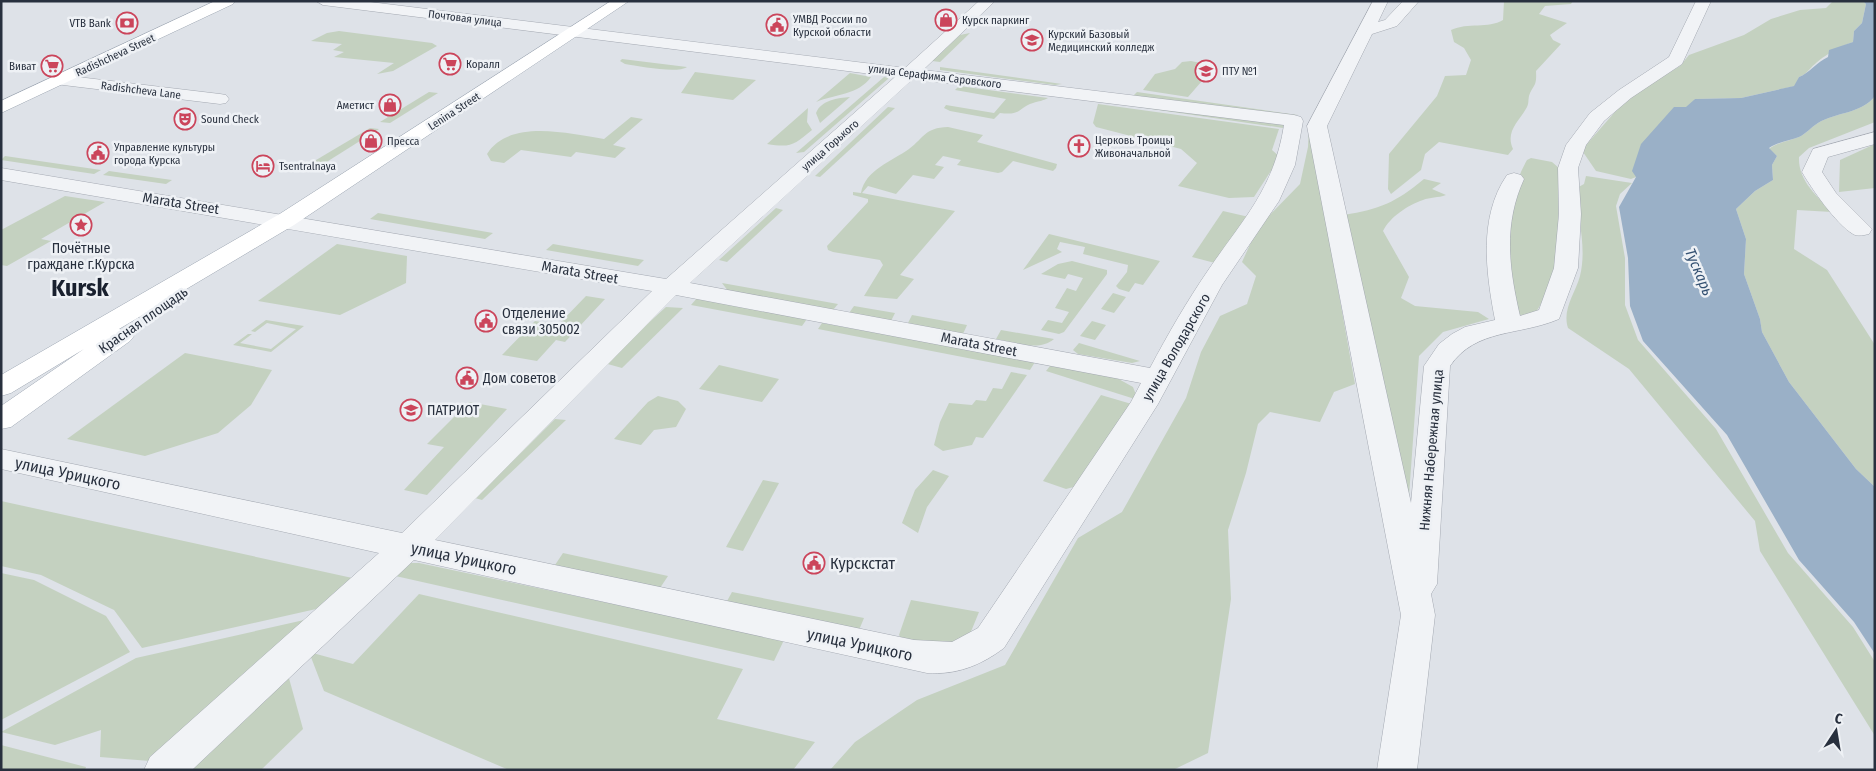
<svg xmlns="http://www.w3.org/2000/svg" width="1876" height="771" viewBox="0 0 1876 771" font-family="'Fira Sans Condensed',sans-serif">
<style>
.green{fill:#c4d1c0}
.water{fill:#9ab0c7}
.lines{fill:none;stroke-linecap:round;stroke-linejoin:round}
.minor-casing{stroke:#a4a9b2;stroke-width:1}
.major-casing{stroke:#9ea7b3;stroke-width:1}
.minor{fill:#f1f3f6;fill-rule:evenodd}
.major{fill:#fff;fill-rule:evenodd}
.labels{text-anchor:middle;stroke-width:5;stroke-linejoin:round;paint-order:stroke}
.far-street-label{font-size:11px;fill:#28303e;stroke:#eef1f5}
.far-poi-label{font-size:11px;fill:#28303e;stroke:#eef1f5;text-anchor:start}
.street-label{font-size:14px;fill:#28303e;stroke:#eef1f5}
.poi-label{font-size:14px;fill:#28303e;stroke:#eef1f5;text-anchor:start}
.water-label{font-size:15px;font-style:italic;fill:#335071;stroke:#eef1f5}
.near-street-label{font-size:16px;fill:#28303e;stroke:#eef1f5}
.near-poi-label{font-size:16px;fill:#28303e;stroke:#eef1f5;text-anchor:start}
.town-label{font-size:24px;font-weight:bold;fill:#1a212f;stroke:#eef1f5}
</style>
<rect width="100%" height="100%" fill="#dee2e8"/>
<g class="green">
<path d="M 1504,1 L 1573,1 L 1571,4 L 1545,6 L 1539,14 L 1567,23 L 1550,35 L 1553,40 L 1561,44 L 1536,71 C 1537,88 1533,84 1529,96 C 1528,101 1529,103 1527,107 C 1519,122 1505,131 1513,149 L 1508,155 L 1439,142 L 1425,154 L 1421,170 L 1391,194 L 1388,189 L 1389,154 L 1437,96 L 1445,76 L 1466,75 L 1471,60 L 1464,48 L 1454,42 L 1451,30 C 1468,22 1488,29 1503,20 Z"/>
<path d="M 1833,1 L 1863,1 L 1866,4 L 1862,23 L 1854,31 L 1853,42 C 1843,45 1823,56 1815,64 C 1809,69 1807,74 1799,77 L 1795,86 L 1741,98 L 1695,99 L 1636,177 L 1631,179 L 1596,171 L 1583,152 L 1586,145 L 1628,97 L 1680,66 L 1689,55 L 1744,35 L 1771,19 L 1800,10 L 1826,8 Z"/>
<polygon points="339,31 432,43 437,46 393,71 377,74 394,63 334,57 344,52 333,50 342,44 311,41 327,33"/>
<polygon points="970,33 940,62 932,61 960,35"/>
<path d="M 622,59 L 687,67 C 677,74 639,66 625,64 L 620,61 Z"/>
<polygon points="1191,61 1215,66 1188,97 1143,90 1155,74 1175,69 1182,62"/>
<polygon points="940,67 1062,84 1055,85 940,70"/>
<polygon points="695,72 756,80 733,100 681,93"/>
<path d="M 850,73 L 871,77 C 858,95 836,94 816,102 Z"/>
<polygon points="884,77 889,78 804,152 796,153"/>
<path d="M 959,86 L 1048,98 C 1043,101 1039,101 1033,103 C 1019,107 1022,116 1000,113 L 994,119 L 950,111 L 944,108 L 946,105 L 994,113 L 1006,99 L 955,90 Z"/>
<polygon points="429,92 438,93 390,123 380,122"/>
<polygon points="1137,92 1298,115 1288,116 1133,96"/>
<path d="M 1875,96 L 1875,122 L 1809,148 L 1799,157 C 1798,181 1817,196 1832,212 L 1797,210 L 1794,249 L 1827,270 L 1875,345 L 1875,487 L 1856,469 L 1789,382 L 1762,332 L 1760,319 L 1744,274 L 1746,239 L 1736,209 L 1755,191 L 1773,180 L 1772,165 L 1777,156 L 1769,149 C 1778,142 1789,141 1799,137 C 1806,134 1811,127 1818,123 C 1836,112 1861,114 1875,96 Z"/>
<path d="M 850,97 L 820,123 L 816,113 C 821,100 838,98 850,97 Z"/>
<polygon points="1083,99 1284,124 1283,128"/>
<polygon points="1098,104 1279,129 1272,150 1280,157 1254,197 1229,198 1178,186 1197,163 1181,149 1096,127 1093,123"/>
<polygon points="888,107 895,108 820,177 815,176"/>
<path d="M 808,108 L 807,122 L 812,130 C 794,145 791,148 767,144 Z"/>
<path d="M 631,117 L 643,119 L 613,145 L 626,148 L 615,158 L 576,152 L 571,157 L 521,150 L 504,163 L 491,161 L 487,154 C 510,118 569,134 604,139 Z"/>
<path d="M 948,127 L 983,135 L 977,142 L 1057,164 L 1056,168 L 1053,171 L 1013,161 L 1002,172 L 998,173 L 957,165 L 961,160 L 943,156 L 935,165 L 944,167 L 934,179 L 913,175 L 896,194 L 868,186 L 862,193 L 955,211 L 900,275 L 914,279 L 897,299 L 864,296 L 883,265 L 880,260 L 833,252 L 828,250 L 827,246 L 868,202 L 868,199 L 853,195 L 853,192 L 861,193 C 865,170 892,161 909,149 C 925,137 924,128 948,127 Z"/>
<polygon points="1309,127 1355,384 1334,392 1320,422 1270,412 1258,424 1246,473 1228,530 1231,599 1208,753 1173,770 830,770 855,742 917,700 1005,665 1078,538 1122,512 1186,398 1201,352 1220,316 1247,304 1256,276 1242,262 1258,227 1300,184 1308,147"/>
<polygon points="370,128 379,129 317,168 306,166"/>
<polygon points="1875,144 1875,188 1839,192 1840,160"/>
<polygon points="5,156 101,170 94,174 1,160"/>
<path d="M 1531,158 L 1552,162 L 1559,168 L 1558,265 L 1549,290 L 1535,314 L 1524,316 L 1515,313 C 1510,262 1500,207 1527,160 Z"/>
<polygon points="109,171 172,180 166,184 103,175"/>
<path d="M 1586,176 L 1632,183 L 1620,194 L 1616,206 L 1625,258 L 1625,305 L 1638,340 L 1716,429 L 1788,553 L 1853,627 L 1875,662 L 1875,736 L 1760,551 L 1755,521 L 1629,369 L 1568,328 C 1562,309 1575,294 1580,276 C 1587,248 1578,217 1575,189 L 1584,184 Z"/>
<path d="M 1424,179 L 1441,183 L 1432,189 L 1446,195 C 1438,198 1430,197 1423,200 C 1408,205 1390,217 1383,231 L 1409,277 L 1401,298 L 1415,306 L 1478,312 L 1489,319 L 1443,332 L 1419,356 L 1408,510 L 1344,215 C 1380,209 1395,203 1424,179 Z"/>
<polygon points="65,196 105,202 41,239 51,241 7,266 1,265 1,230"/>
<polygon points="776,208 783,210 727,262 719,260"/>
<polygon points="1223,211 1249,217 1215,263 1192,257"/>
<polygon points="378,213 493,233 485,239 370,219"/>
<polygon points="1049,234 1160,261 1143,285 1135,283 1129,292 1119,289 1116,286 1127,272 1128,265 1083,254 1085,247 1060,242 1057,249 1062,252 1023,270"/>
<polygon points="337,244 407,256 406,283 340,315 258,301"/>
<polygon points="553,244 644,260 638,266 546,250"/>
<polygon points="1072,261 1107,270 1107,274 1064,332 1059,334 1041,330 1048,320 1062,323 1069,312 1055,308 1067,288 1076,291 1083,278 1068,274 1065,279 1041,274 1058,264"/>
<polygon points="722,283 838,304 833,310 728,291"/>
<polygon points="1113,293 1126,297 1114,313 1101,309"/>
<polygon points="586,296 605,299 565,342 556,340 537,361 502,355 535,321 558,325"/>
<polygon points="697,298 807,319 802,326 691,305"/>
<polygon points="854,306 895,313 891,321 849,313"/>
<polygon points="666,307 683,308 622,368 604,363"/>
<polygon points="912,315 967,325 963,334 907,325"/>
<polygon points="266,320 304,326 271,352 233,345 248,334 252,334 240,343 271,349 296,329 267,323 255,332 251,331"/>
<polygon points="1092,321 1106,325 1095,340 1080,336"/>
<polygon points="822,323 1035,362 1030,370 818,329"/>
<path d="M 1001,330 L 1054,339 C 1039,352 1015,342 996,339 Z"/>
<polygon points="1079,343 1140,361 1132,363 1078,354 1073,350"/>
<polygon points="185,353 272,370 251,405 218,433 145,456 67,439"/>
<polygon points="719,365 779,379 762,402 699,389"/>
<polygon points="1050,366 1115,377 1133,387 1138,400 1046,371"/>
<polygon points="1011,372 1027,375 983,438 976,437 972,445 943,451 934,445 940,422 949,403 972,405 976,400 986,401 993,388 1002,389"/>
<polygon points="1101,395 1135,405 1081,485 1066,489 1043,481"/>
<polygon points="658,396 678,401 686,409 676,427 654,430 641,445 614,439 648,402"/>
<polygon points="469,402 507,409 427,495 404,490 444,447 427,444"/>
<polygon points="555,419 566,420 482,500 475,498"/>
<polygon points="933,470 949,476 927,507 918,533 902,523 915,490"/>
<polygon points="763,480 779,483 743,551 726,547"/>
<polygon points="1,501 357,579 325,607 142,648 114,610 41,575 1,566"/>
<polygon points="563,553 668,576 660,588 555,565"/>
<polygon points="409,563 419,563 784,640 774,661 391,575"/>
<polygon points="1,573 34,580 106,616 130,652 1,720"/>
<polygon points="732,592 864,618 859,630 726,603"/>
<polygon points="419,594 743,669 717,719 815,742 793,770 509,770 324,691 309,652 353,664"/>
<polygon points="911,600 979,612 970,634 935,650 905,644 899,635"/>
<polygon points="313,618 150,761 100,757 101,730 55,745 1,732 136,658"/>
<polygon points="287,671 303,729 261,770 182,770"/>
<polygon points="1,745 86,767 85,770 1,770"/>
</g>
<path class="water" d="M 1863,1 L 1875,1 L 1875,96 C 1861,114 1836,112 1818,123 C 1811,127 1806,134 1799,137 C 1789,141 1778,142 1769,148 L 1777,156 L 1772,165 L 1773,180 L 1755,191 L 1736,209 L 1746,239 L 1744,274 L 1760,319 L 1762,332 L 1789,382 L 1856,469 L 1875,487 L 1875,654 L 1854,622 L 1799,560 L 1727,435 L 1643,341 L 1630,306 L 1628,258 L 1619,207 L 1636,177 L 1632,171 L 1641,144 L 1674,107 L 1686,107 L 1695,99 L 1741,98 L 1794,86 L 1799,77 C 1808,74 1817,62 1828,57 L 1829,50 L 1853,42 L 1854,31 L 1862,23 L 1866,4 Z"/>
<g class="lines">
<g class="minor-casing">
<g id="minor">
<path d="M 316,1 L 362,1 L 905,68 L 979,1 L 995,1 L 923,70 L 1294,115 L 1301,117 L 1303,121 L 1295,165 L 1279,201 L 1222,285 L 1158,404 L 1004,648 C 980,666 956,675 927,673 L 414,560 L 192,770 L 144,770 L 150,757 L 379,553 L 1,469 L 1,449 L 402,533 L 652,291 L 1,180 L 1,168 L 666,279 L 895,77 L 323,5 ZM 913,79 L 1284,125 C 1274,189 1243,219 1209,269 C 1187,301 1168,334 1150,368 L 690,283 ZM 676,295 L 1141,383 L 1131,402 L 978,628 L 952,642 L 914,640 L 435,540 Z"/>
<path d="M 1373,1 L 1388,1 L 1378,22 L 1385,20 L 1403,1 L 1419,1 L 1397,26 L 1372,34 L 1327,126 L 1411,503 L 1424,366 L 1439,344 L 1452,334 L 1465,327 L 1495,320 C 1486,273 1478,217 1507,175 L 1514,173 L 1521,175 L 1524,179 C 1503,225 1509,268 1520,316 L 1539,310 L 1554,268 L 1559,214 L 1558,168 L 1566,145 L 1590,113 L 1619,90 L 1669,57 L 1696,1 L 1711,1 L 1682,64 L 1631,98 L 1604,121 L 1586,145 L 1578,168 L 1581,214 L 1578,268 L 1559,319 C 1520,336 1476,328 1450,366 L 1437,584 L 1431,594 L 1435,615 L 1417,770 L 1377,770 L 1401,615 L 1307,126 Z"/>
<polygon points="61,75 220,94 226,95 229,99 226,103 220,104 55,84 52,80 55,76"/>
<path d="M 1875,132 L 1875,144 L 1828,157 L 1822,172 L 1836,193 L 1872,229 L 1869,234 C 1864,235 1858,237 1853,234 C 1836,224 1812,189 1802,172 L 1813,149 Z"/>
</g>
</g>
<g class="major-casing">
<g id="major">
<polygon points="215,1 235,1 233,4 1,113 1,101"/>
<polygon points="611,1 629,1 294,225 119,329 130,331 134,336 130,341 11,427 1,429 1,406 84,349 11,393 1,396 1,375 278,215"/>
</g>
</g>
<use href="#minor" class="minor"/>
<use href="#major" class="major"/>
</g>
<defs>
<g id="shop-ring" transform="scale(1.125)"><circle r="9.5" fill="#eef1f5" stroke="#cb455b" stroke-width="1.5"/><path d="M-5-2.5h2.3a2.7 3.5 0 0 1 5.4 0H5L5.5 6h-11ZM-1.5-2.5h3a1.5 2.3 0 0 0-3 0Z" fill="#cb455b"/></g>
<g id="bank-ring" transform="scale(1.125)"><circle r="9.5" fill="#eef1f5" stroke="#cb455b" stroke-width="1.5"/><path d="M-6-4H6V4H-6ZM0-2.3a2.3 2.3 0 1 0 0 4.6a2.3 2.3 0 1 0 0-4.6Z" fill="#cb455b"/></g>
<g id="civic-ring" transform="scale(1.125)"><circle r="9.5" fill="#eef1f5" stroke="#cb455b" stroke-width="1.5"/><path d="M-.6-6.5H3V-4.5H.6V-3L4-1V1h2V6H-6V1h2V-1L-.6-3ZM-1.2 2.5V6h2.4V2.5Z" fill="#cb455b"/></g>
<g id="university-ring" transform="scale(1.125)"><circle r="9.5" fill="#eef1f5" stroke="#cb455b" stroke-width="1.5"/><path d="M0-5L7-2L0 1L-7-2ZM-4 1L0 2.5L4 1V4Q0 6-4 4Z" fill="#cb455b"/></g>
<g id="supermarket-ring" transform="scale(1.125)"><circle r="9.5" fill="#eef1f5" stroke="#cb455b" stroke-width="1.5"/><path d="M-6-5.5h2.5l.6 2H6L4.5 2H-2.5L-4.4-4H-6ZM-1.5 3.2a1.3 1.3 0 1 0 .1 0ZM3 3.2a1.3 1.3 0 1 0 .1 0Z" fill="#cb455b"/></g>
<g id="theatre-ring" transform="scale(1.125)"><circle r="9.5" fill="#eef1f5" stroke="#cb455b" stroke-width="1.5"/><path d="M-5-5.5Q0-4 5-5.5V0Q5 5 0 6Q-5 5-5 0ZM-3.3-2.5H-1v1.5H-3.3ZM1-2.5H3.3v1.5H1ZM-2.8 1Q0 5.5 2.8 1Z" fill="#cb455b"/></g>
<g id="church-ring" transform="scale(1.125)"><circle r="9.5" fill="#eef1f5" stroke="#cb455b" stroke-width="1.5"/><path d="M-1.2-6h2.4v3.5h3.3v2.4h-3.3V6h-2.4V-.1h-3.3v-2.4h3.3Z" fill="#cb455b"/></g>
<g id="hotel-ring" transform="scale(1.125)"><circle r="9.5" fill="#eef1f5" stroke="#cb455b" stroke-width="1.5"/><path d="M-6-4.5h1.5V1H6V5H4.5V3h-9V5H-6ZM-4 0a1.8 1.8 0 1 1 3.6 0ZM.5 0V-2.5h3Q6-2.5 6 0Z" fill="#cb455b"/></g>
<g id="sight-ring" transform="scale(1.125)"><circle r="9.5" fill="#eef1f5" stroke="#cb455b" stroke-width="1.5"/><path d="M0-6L1.8-2.2L6-1.7L2.9 1.2L3.7 5.4L0 3.3L-3.7 5.4L-2.9 1.2L-6-1.7L-1.8-2.2Z" fill="#cb455b"/></g>
<g id="school-ring" transform="scale(1.125)"><circle r="9.5" fill="#eef1f5" stroke="#cb455b" stroke-width="1.5"/><path d="M0-5L7-2L0 1L-7-2ZM-4 1L0 2.5L4 1V4Q0 6-4 4Z" fill="#cb455b"/></g>
</defs>
<g fill-rule="evenodd">
<use href="#shop-ring" x="946" y="20"/>
<use href="#bank-ring" x="127" y="23"/>
<use href="#civic-ring" x="777" y="25"/>
<use href="#university-ring" x="1032" y="40"/>
<use href="#supermarket-ring" x="450" y="64"/>
<use href="#supermarket-ring" x="52" y="66"/>
<use href="#university-ring" x="1206" y="71"/>
<use href="#shop-ring" x="390" y="105"/>
<use href="#theatre-ring" x="185" y="119"/>
<use href="#shop-ring" x="371" y="141"/>
<use href="#church-ring" x="1079" y="146"/>
<use href="#civic-ring" x="98" y="153"/>
<use href="#hotel-ring" x="263" y="166"/>
<use href="#sight-ring" x="81" y="225"/>
<use href="#civic-ring" x="486" y="321"/>
<use href="#civic-ring" x="467" y="378"/>
<use href="#school-ring" x="411" y="410"/>
<use href="#civic-ring" x="814" y="563"/>
</g>
<g class="labels">
<g class="far-street-label">
<text transform="translate(465 18) rotate(7)" y="4">Почтовая улица</text>
<text transform="translate(115 55) rotate(-25)" y="4">Radishcheva Street</text>
<text transform="translate(935 76) rotate(7)" y="4">улица Серафима Саровского</text>
<text transform="translate(141 90) rotate(7)" y="4">Radishcheva Lane</text>
<text transform="translate(454 111) rotate(-33)" y="4">Lenina Street</text>
<text transform="translate(830 145) rotate(-41)" y="4">улица Горького</text>
</g>
<g class="far-poi-label">
<text x="793" y="23">УМВД России по<tspan x="793" dy="13">Курской области</tspan></text>
<text x="962" y="24">Курск паркинг</text>
<text x="111" y="27" text-anchor="end">VTB Bank</text>
<text x="1048" y="38">Курский Базовый<tspan x="1048" dy="13">Медицинский колледж</tspan></text>
<text x="466" y="68">Коралл</text>
<text x="36" y="70" text-anchor="end">Виват</text>
<text x="1222" y="75">ПТУ №1</text>
<text x="374" y="109" text-anchor="end">Аметист</text>
<text x="201" y="123">Sound Check</text>
<text x="1095" y="144">Церковь Троицы<tspan x="1095" dy="13">Живоначальной</tspan></text>
<text x="387" y="145">Пресса</text>
<text x="114" y="151">Управление культуры<tspan x="114" dy="13">города Курска</tspan></text>
<text x="279" y="170">Tsentralnaya</text>
</g>
<g class="street-label">
<text transform="translate(181 203) rotate(9)" y="5">Marata Street</text>
<text transform="translate(580 272) rotate(10)" y="5">Marata Street</text>
<text transform="translate(143 320) rotate(-35)" y="5">Красная площадь</text>
<text transform="translate(979 344) rotate(11)" y="5">Marata Street</text>
<text transform="translate(1176 347) rotate(-60)" y="5">улица Володарского</text>
<text transform="translate(1431 450) rotate(-85)" y="5">Нижняя Набережная улица</text>
</g>
<g class="poi-label">
<text x="81" y="253" text-anchor="middle">Почётные<tspan x="81" dy="16">граждане г.Курска</tspan></text>
<text x="502" y="318">Отделение<tspan x="502" dy="16">связи 305002</tspan></text>
<text x="483" y="383">Дом советов</text>
<text x="427" y="415">ПАТРИОТ</text>
</g>
<g class="water-label">
<text transform="translate(1699 272) rotate(67)" y="5">Тускарь</text>
</g>
<g class="near-street-label">
<text transform="translate(68 473) rotate(12)" y="6">улица Урицкого</text>
<text transform="translate(464 558) rotate(12)" y="6">улица Урицкого</text>
<text transform="translate(860 644) rotate(12)" y="6">улица Урицкого</text>
</g>
<g class="near-poi-label">
<text x="830" y="569">Курскстат</text>
</g>
<g class="town-label">
<text x="80" y="296">Kursk</text>
</g>
</g>
<rect width="1876" height="771" fill="none" stroke="#28303e" stroke-width="5"/>
<g transform="translate(1836 731) rotate(12)" stroke="#eef1f5" stroke-width="4" paint-order="stroke">
<path d="M0-4L9 19L0 12L-9 19Z" fill="#28303e"/>
<text y="-8" font-size="14" font-weight="bold" text-anchor="middle" fill="#28303e">С</text>
</g>
</svg>
